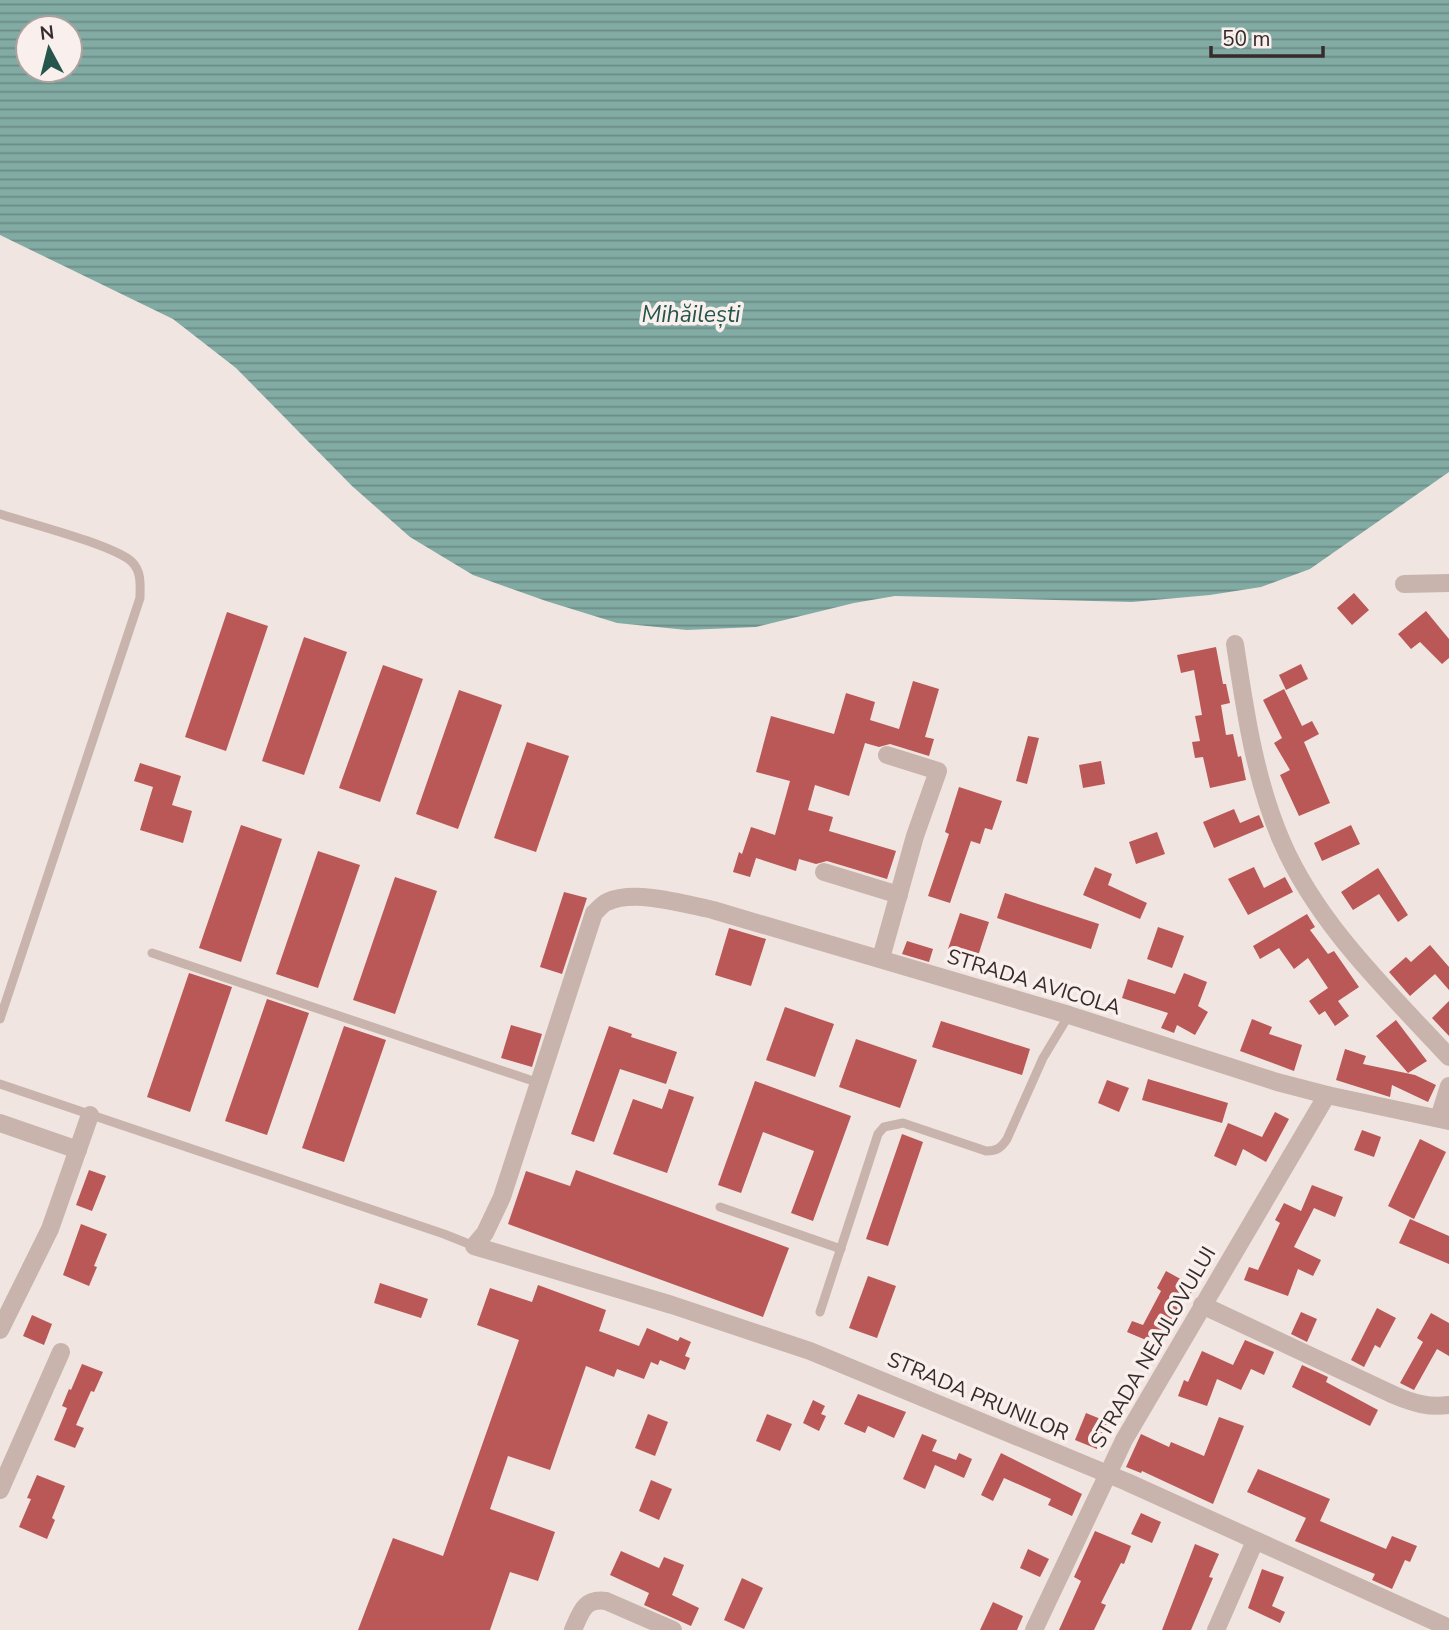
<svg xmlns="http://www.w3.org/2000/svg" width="1449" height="1630" viewBox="0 0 1449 1630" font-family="'Nunito Sans',sans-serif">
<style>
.water{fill:url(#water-rules);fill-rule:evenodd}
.building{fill:#b95856}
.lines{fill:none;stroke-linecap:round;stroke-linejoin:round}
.service{stroke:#c8b4ad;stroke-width:9}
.minor{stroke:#c8b4ad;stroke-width:18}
.labels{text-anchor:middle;stroke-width:7;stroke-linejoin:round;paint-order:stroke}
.street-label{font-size:21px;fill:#372c2b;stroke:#f9f0ed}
.water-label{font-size:23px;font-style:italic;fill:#25554d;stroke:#f9f0ed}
</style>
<defs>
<pattern id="water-rules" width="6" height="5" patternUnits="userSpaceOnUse" patternTransform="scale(1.75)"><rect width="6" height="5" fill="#82aba4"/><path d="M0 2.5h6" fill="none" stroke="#6b8b86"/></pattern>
</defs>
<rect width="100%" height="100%" fill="#f1e5e1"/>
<path class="water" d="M 0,0 L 1449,0 L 1449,472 L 1310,569 L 1261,587 L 1210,595 L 1132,602 L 895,596 L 854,603 L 756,627 L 687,630 L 617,623 L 546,601 L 473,575 L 410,537 L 352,486 L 236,368 L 173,319 L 0,235 ZM 28,28 L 70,28 L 70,70 L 28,70 Z"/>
<g class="building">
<polygon points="1354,593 1369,610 1352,625 1337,608"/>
<polygon points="1426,611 1449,639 1449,658 1442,664 1420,642 1411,649 1398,634"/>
<polygon points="227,612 268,626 226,751 185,737"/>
<polygon points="304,637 347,652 304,775 262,761"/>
<polygon points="1216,647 1223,684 1226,684 1230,703 1221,705 1226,735 1233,734 1238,757 1241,756 1246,780 1210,788 1203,757 1195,758 1192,742 1200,741 1195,716 1202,715 1194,670 1181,673 1177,655"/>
<polygon points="1301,664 1308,679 1286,690 1279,675"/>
<polygon points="383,665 423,679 380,802 339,788"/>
<polygon points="913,681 939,689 925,737 934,739 929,756 890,744 879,747 865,743 849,796 815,785 808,810 833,817 829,831 896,851 887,879 827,861 816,864 799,859 796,871 756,858 750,877 733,872 739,852 742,854 751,827 775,835 790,781 756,772 771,716 834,734 846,693 875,702 870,720 899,729"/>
<polygon points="1284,689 1302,726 1312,721 1319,734 1304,742 1330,803 1299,816 1280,775 1290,770 1274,743 1282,738 1263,700"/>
<polygon points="459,690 502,705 458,829 416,814"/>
<polygon points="1028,736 1039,738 1027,784 1016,781"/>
<polygon points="527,742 569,756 536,852 494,838"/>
<polygon points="1101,761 1105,784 1083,788 1079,765"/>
<polygon points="140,763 181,776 172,805 192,811 183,843 140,830 153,787 134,781"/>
<polygon points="959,787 1002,801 992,830 985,828 980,844 971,841 950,903 928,896 949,834 945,832"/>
<polygon points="1234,809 1240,823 1259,815 1264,827 1214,848 1203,822"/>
<polygon points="241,825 282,839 241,962 199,948"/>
<polygon points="1351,825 1360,844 1322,861 1314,843"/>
<polygon points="1157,832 1165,854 1136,864 1129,842"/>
<polygon points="318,851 360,865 318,988 276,974"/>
<polygon points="1095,867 1112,874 1108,885 1147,903 1140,919 1083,895"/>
<polygon points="1254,867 1264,888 1285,877 1293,892 1248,915 1228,879"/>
<polygon points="1378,868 1408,915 1398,922 1379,894 1353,910 1341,892"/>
<polygon points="395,877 437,891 395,1014 353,1000"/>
<polygon points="564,892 587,898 562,974 540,967"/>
<polygon points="1005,893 1099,924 1091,949 997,918"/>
<polygon points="960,913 989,922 977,959 948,949"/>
<polygon points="1307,914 1315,927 1310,930 1328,954 1334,951 1359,987 1338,1001 1349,1016 1335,1026 1325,1011 1319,1015 1309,1001 1328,988 1308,958 1294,969 1279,948 1260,959 1253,946"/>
<polygon points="1158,927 1184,936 1172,968 1147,959"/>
<polygon points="729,928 766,939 751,986 715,975"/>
<polygon points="907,941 933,949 929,962 902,954"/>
<polygon points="1430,945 1449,967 1449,990 1435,974 1410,996 1389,972 1406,957 1411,962"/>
<polygon points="189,973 232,987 190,1112 147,1097"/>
<polygon points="1184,973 1207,982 1198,1006 1208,1012 1195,1035 1177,1025 1174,1033 1161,1028 1168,1013 1122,998 1128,979 1175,994"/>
<polygon points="267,999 309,1013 267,1135 225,1121"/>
<polygon points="1449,1001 1449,1036 1432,1018"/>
<polygon points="785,1007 834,1024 815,1077 766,1060"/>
<polygon points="1252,1019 1272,1027 1269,1034 1302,1045 1294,1071 1240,1051"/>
<polygon points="1396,1020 1427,1061 1408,1073 1376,1036"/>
<polygon points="941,1021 1030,1049 1022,1075 932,1047"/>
<polygon points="511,1025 542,1034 532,1067 501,1058"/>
<polygon points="344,1026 386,1040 344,1162 302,1148"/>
<polygon points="609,1026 632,1034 631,1037 677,1052 666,1084 620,1069 594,1142 571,1134"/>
<polygon points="856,1039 917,1060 900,1108 839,1087"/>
<polygon points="1345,1049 1366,1056 1363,1064 1415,1075 1436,1085 1428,1102 1392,1085 1390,1097 1336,1080"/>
<polygon points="1148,1079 1228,1103 1222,1123 1142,1100"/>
<polygon points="1107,1080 1129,1088 1119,1112 1098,1103"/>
<polygon points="755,1081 851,1116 813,1221 791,1213 814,1151 763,1132 741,1193 718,1185"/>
<polygon points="669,1089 694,1097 667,1173 613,1154 633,1099 662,1109"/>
<polygon points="1275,1112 1289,1119 1266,1162 1243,1149 1236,1166 1214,1156 1228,1123 1262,1137"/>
<polygon points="1362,1130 1381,1137 1374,1157 1354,1150"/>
<polygon points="902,1134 923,1142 888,1246 866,1239"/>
<polygon points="1420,1139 1446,1152 1414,1219 1388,1206"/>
<polygon points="89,1170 106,1176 92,1211 76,1205"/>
<polygon points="576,1170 789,1248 763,1317 508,1224 526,1171 570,1186"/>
<polygon points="1312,1185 1343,1197 1335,1217 1314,1208 1294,1247 1321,1260 1313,1276 1298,1269 1288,1296 1244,1280 1249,1267 1258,1270 1280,1223 1275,1220 1284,1203 1301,1211"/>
<polygon points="1410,1219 1449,1236 1449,1264 1399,1243"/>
<polygon points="81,1224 107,1234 94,1266 97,1267 89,1286 63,1275"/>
<polygon points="1166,1271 1195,1287 1187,1300 1184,1298 1160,1346 1127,1332 1132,1321 1143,1325 1161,1291 1157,1288"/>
<polygon points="868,1276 896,1286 877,1338 849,1328"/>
<polygon points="380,1283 428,1299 421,1318 374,1303"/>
<polygon points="538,1285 606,1310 599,1331 639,1346 647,1328 678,1341 680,1337 691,1342 685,1356 690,1358 685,1370 660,1360 658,1365 651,1362 644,1379 617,1369 614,1377 586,1366 550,1470 508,1456 490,1509 555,1532 538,1581 510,1572 490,1630 358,1630 393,1538 443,1556 519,1340 477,1325 490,1288 532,1302"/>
<polygon points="1377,1308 1396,1318 1380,1348 1375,1345 1364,1367 1351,1360"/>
<polygon points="1301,1312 1317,1319 1307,1342 1291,1334"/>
<polygon points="1431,1313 1449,1323 1449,1356 1437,1349 1414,1390 1400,1383 1423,1342 1417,1338"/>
<polygon points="32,1315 52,1324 44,1345 23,1336"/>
<polygon points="1245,1340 1274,1352 1264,1375 1251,1369 1241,1390 1217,1379 1207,1406 1178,1396 1184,1380 1188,1382 1202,1351 1233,1365"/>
<polygon points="82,1364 103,1372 94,1392 91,1391 76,1425 84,1428 75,1448 54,1440 67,1408 62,1406 69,1389 71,1390"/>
<polygon points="1302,1365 1328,1377 1326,1382 1378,1410 1370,1426 1292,1387"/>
<polygon points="858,1394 906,1412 894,1438 868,1426 865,1433 844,1424"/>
<polygon points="813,1400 825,1406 821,1414 826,1416 819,1431 803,1423"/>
<polygon points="1086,1413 1108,1422 1097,1449 1075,1440"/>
<polygon points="648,1414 668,1422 655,1456 635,1448"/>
<polygon points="767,1414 792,1424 780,1451 756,1441"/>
<polygon points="1219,1417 1244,1426 1213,1504 1142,1471 1141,1473 1126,1467 1141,1434 1169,1447 1171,1442 1204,1456"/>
<polygon points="922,1434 937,1440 932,1451 956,1460 959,1453 972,1459 964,1478 935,1465 925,1489 903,1479"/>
<polygon points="1001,1453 1082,1494 1072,1516 1048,1505 1051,1499 1004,1478 993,1501 981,1495"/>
<polygon points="1258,1469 1330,1499 1320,1521 1386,1549 1392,1536 1417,1546 1410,1562 1405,1560 1392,1589 1372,1580 1375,1574 1295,1541 1306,1518 1247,1492"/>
<polygon points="37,1475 65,1486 52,1518 55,1520 47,1539 19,1527 31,1499 27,1498"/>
<polygon points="651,1480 672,1489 659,1520 639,1511"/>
<polygon points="1141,1513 1161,1522 1152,1543 1131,1534"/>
<polygon points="1095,1531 1131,1546 1124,1564 1121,1563 1101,1603 1106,1605 1094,1630 1059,1630 1081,1581 1074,1577"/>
<polygon points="1195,1544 1219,1554 1209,1577 1213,1578 1191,1630 1162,1630"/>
<polygon points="1028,1549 1049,1559 1040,1577 1020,1568"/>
<polygon points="621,1551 659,1568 664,1557 684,1565 672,1595 699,1608 691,1626 644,1605 649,1593 610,1575"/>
<polygon points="1262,1569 1284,1577 1272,1606 1285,1612 1280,1623 1248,1608"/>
<polygon points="742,1578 763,1588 744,1629 724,1620"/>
<polygon points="993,1602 1023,1616 1017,1630 980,1630"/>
</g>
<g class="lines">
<g class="service">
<path d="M 0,514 C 28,523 114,545 132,562 C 142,572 140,586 140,598 L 0,1019"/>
<polyline points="152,953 539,1083"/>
<polyline points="0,1084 444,1234 474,1246"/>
<polyline points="720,1207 841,1249"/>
<path d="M 820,1312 L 878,1134 L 884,1127 L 903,1123 L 986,1151 C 997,1151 1001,1148 1007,1139 L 1043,1058 L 1069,1015"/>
</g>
<g class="minor">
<polyline points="1404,584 1449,583"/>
<path d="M 1235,644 C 1245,711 1255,780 1282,842 C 1318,925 1388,991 1449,1057"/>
<polyline points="824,872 899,895"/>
<polyline points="881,958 915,836 938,771 887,755"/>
<polyline points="1439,1118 1449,1086"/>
<path d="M 1449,1121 L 1327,1095 L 1277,1082 L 1069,1015 L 713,910 C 684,904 635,889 607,902 C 602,904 598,910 594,913 L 502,1197 L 485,1233 L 474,1246 L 672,1305 L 810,1351 L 1127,1482 L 1449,1628"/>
<polyline points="0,1123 78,1150"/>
<path d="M 1202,1305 L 1394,1395 C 1413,1403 1429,1408 1449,1405"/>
<polyline points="0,1330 50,1229 90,1115"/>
<polyline points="0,1490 61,1352"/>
<path d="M 573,1630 C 581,1612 584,1598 606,1601 L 673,1630"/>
<polyline points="1034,1630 1124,1440 1327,1095"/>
<polyline points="1216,1630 1255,1541"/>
</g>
</g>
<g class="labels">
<g class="street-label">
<text transform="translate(1034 982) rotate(17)" y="7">STRADA AVICOLA</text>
<text transform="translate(1153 1347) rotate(-60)" y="7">STRADA NEAJLOVULUI</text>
<text transform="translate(978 1396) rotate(23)" y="7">STRADA PRUNILOR</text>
</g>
<g class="water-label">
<text x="691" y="322">Mihăilești</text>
</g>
</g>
<g transform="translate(49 49) rotate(353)"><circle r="33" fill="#f9f0ed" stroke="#aba29f" stroke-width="2"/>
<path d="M0-5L12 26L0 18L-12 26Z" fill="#25554d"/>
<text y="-10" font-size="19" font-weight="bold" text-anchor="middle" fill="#372c2b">N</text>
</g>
<path d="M1211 46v10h112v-10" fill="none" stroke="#372c2b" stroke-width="3.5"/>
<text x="1222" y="46" font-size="21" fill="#372c2b" stroke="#f9f0ed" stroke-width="5" paint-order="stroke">50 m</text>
</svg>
